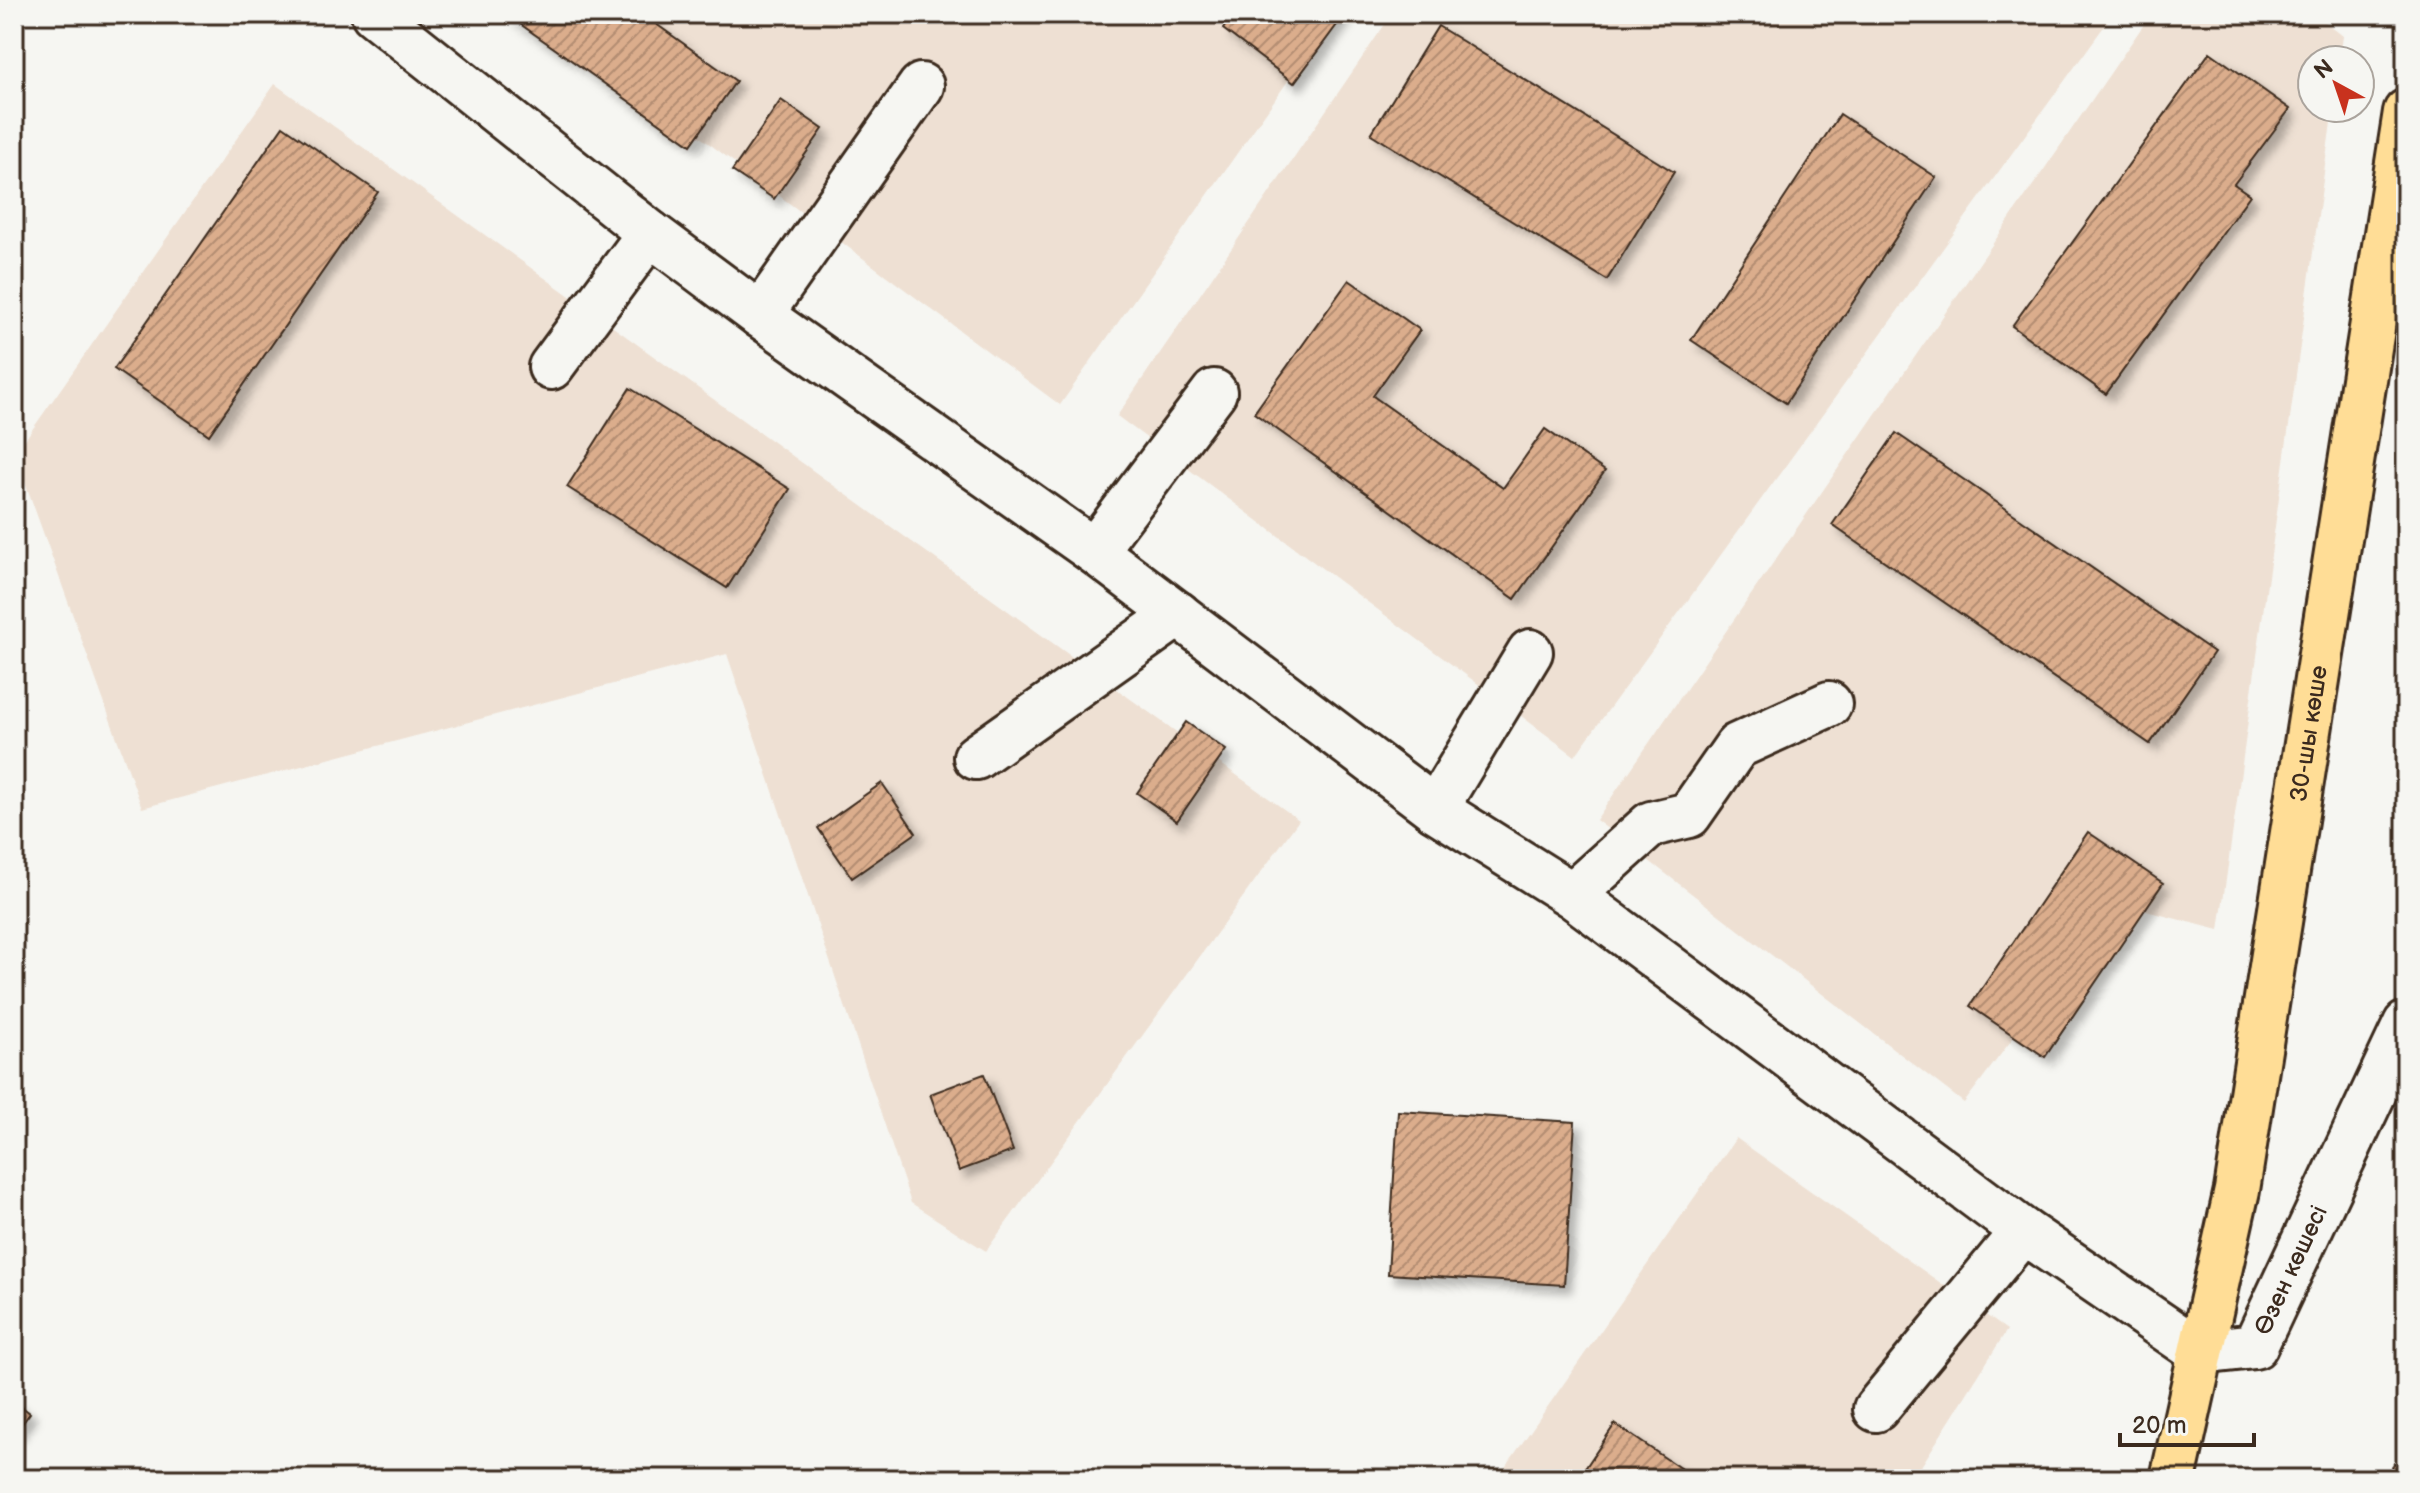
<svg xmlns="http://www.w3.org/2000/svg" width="2420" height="1493" font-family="'Balsamiq Sans',sans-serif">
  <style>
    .built { fill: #eee0d3 }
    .building { fill: url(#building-hatch); stroke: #3b2a1e; stroke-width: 2; filter: url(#shadow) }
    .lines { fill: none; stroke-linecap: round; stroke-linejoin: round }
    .minor-casing { stroke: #3b2a1e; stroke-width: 50 }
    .major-casing { stroke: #3b2a1e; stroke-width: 50 }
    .minor { stroke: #f6f6f2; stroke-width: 44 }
    .major { stroke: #ffdd96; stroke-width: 44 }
    .labels { text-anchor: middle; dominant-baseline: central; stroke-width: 8; stroke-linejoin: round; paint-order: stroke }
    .street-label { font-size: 24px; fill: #3b2a1e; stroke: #f6f6f2 }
  </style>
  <defs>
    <pattern id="building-hatch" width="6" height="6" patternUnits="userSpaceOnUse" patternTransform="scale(2)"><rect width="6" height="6" fill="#dbad8c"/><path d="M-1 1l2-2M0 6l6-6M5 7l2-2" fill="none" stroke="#b38d72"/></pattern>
    <filter id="shadow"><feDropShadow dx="7" dy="7" stdDeviation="4" flood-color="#0004"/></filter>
  </defs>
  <rect width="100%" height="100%" fill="#f6f6f2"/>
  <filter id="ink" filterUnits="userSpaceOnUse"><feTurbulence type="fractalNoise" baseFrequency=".0125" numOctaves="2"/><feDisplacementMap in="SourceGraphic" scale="16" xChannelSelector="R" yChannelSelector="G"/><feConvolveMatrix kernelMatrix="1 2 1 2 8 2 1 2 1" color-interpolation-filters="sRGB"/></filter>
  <g filter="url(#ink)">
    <g class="built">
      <path d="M535 14H1335L1060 405Z"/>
      <path d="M1392 14H2113L1575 756 1117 416Z"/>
      <path d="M2151 14H2315L2343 36 2340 60H2312V108H2333L2219 930 2115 903 1964 1103 1596 820Z"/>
      <path d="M275 84 1299 820 986 1251 911 1203 727 654 142 808 15 454Z"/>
      <path d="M1736 1138 2007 1330 1913 1479H1497Z"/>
    </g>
    <g class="building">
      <path d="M506 14H642L736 81 691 145Z"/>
      <path d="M1234 14H1345L1294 83 1223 29Z"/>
      <path d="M1438 26 1674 172 1607 280 1371 134Z"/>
      <path d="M2210 52 2290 109 2234 184 2250 195 2106 394 2012 326Z"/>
      <path d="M781 100 823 129 774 199 732 171Z"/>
      <path d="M1840 114 1936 177 1786 403 1691 340Z"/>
      <path d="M283 126 378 192 209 435 114 369Z"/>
      <path d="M1349 280 1420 330 1373 396 1503 488 1545 429 1605 471 1515 599 1254 413Z"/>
      <path d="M630 388 790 489 727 588 567 487Z"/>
      <path d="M1896 433 2214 652 2150 744 1832 525Z"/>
      <path d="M1186 722 1226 750 1177 821 1137 793Z"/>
      <path d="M882 783 916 833 852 878 818 828Z"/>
      <path d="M2088 832 2163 883 2045 1057 1970 1006Z"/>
      <path d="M984 1074 1013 1151 959 1171 930 1094Z"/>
      <path d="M1398 1111 1575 1122 1564 1285 1388 1274Z"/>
      <path d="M14 1401 30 1413 14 1435Z"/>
      <path d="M1615 1424 1696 1479H1578Z"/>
      <path d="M2394 1463 2406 1468V1479H2387Z"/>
    </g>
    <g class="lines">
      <defs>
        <g id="minor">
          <path id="s1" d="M374 14 650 233 760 315 1094 551 1435 809 1572 895 2023 1231 2200 1352 2255 1346 2406 1024"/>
          <path d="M760 315 921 86"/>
          <path d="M551 367 650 233"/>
          <path d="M1094 551 1214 392"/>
          <path d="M976 757 1178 614"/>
          <path d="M1435 809 1530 652"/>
          <path d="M1572 895 1651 824 1689 815 1737 746 1829 704"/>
          <path d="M1876 1409 2023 1231"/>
        </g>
        <g id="major">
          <path id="s2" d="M2173 1479 2237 1190 2406 112"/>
        </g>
      </defs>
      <use href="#minor" class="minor-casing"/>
      <use href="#major" class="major-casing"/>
      <use href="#minor" class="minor"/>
      <use href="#major" class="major"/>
    </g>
  </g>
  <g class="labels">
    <g class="street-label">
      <text stroke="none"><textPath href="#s2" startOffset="758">30-шы көше</textPath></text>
      <text stroke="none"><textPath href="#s1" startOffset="2404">Өзен көшесі</textPath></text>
    </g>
  </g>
  <rect width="2420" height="1493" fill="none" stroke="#f6f6f2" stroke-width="48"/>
  <rect x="24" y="24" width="2372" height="1445" fill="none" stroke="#3b2a1e" stroke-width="3" filter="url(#ink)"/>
  <g transform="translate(2336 84) rotate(320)"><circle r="38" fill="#f6f6f2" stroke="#aba49d" stroke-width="2"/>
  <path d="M0-6L14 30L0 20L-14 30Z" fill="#c8321e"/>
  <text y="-12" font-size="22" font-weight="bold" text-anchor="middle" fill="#3b2a1e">N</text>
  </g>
  <path d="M2120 1433v12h134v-12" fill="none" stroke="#3b2a1e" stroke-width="4"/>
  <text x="2132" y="1433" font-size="24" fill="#3b2a1e" stroke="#f6f6f2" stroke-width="6" paint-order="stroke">20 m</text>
</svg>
